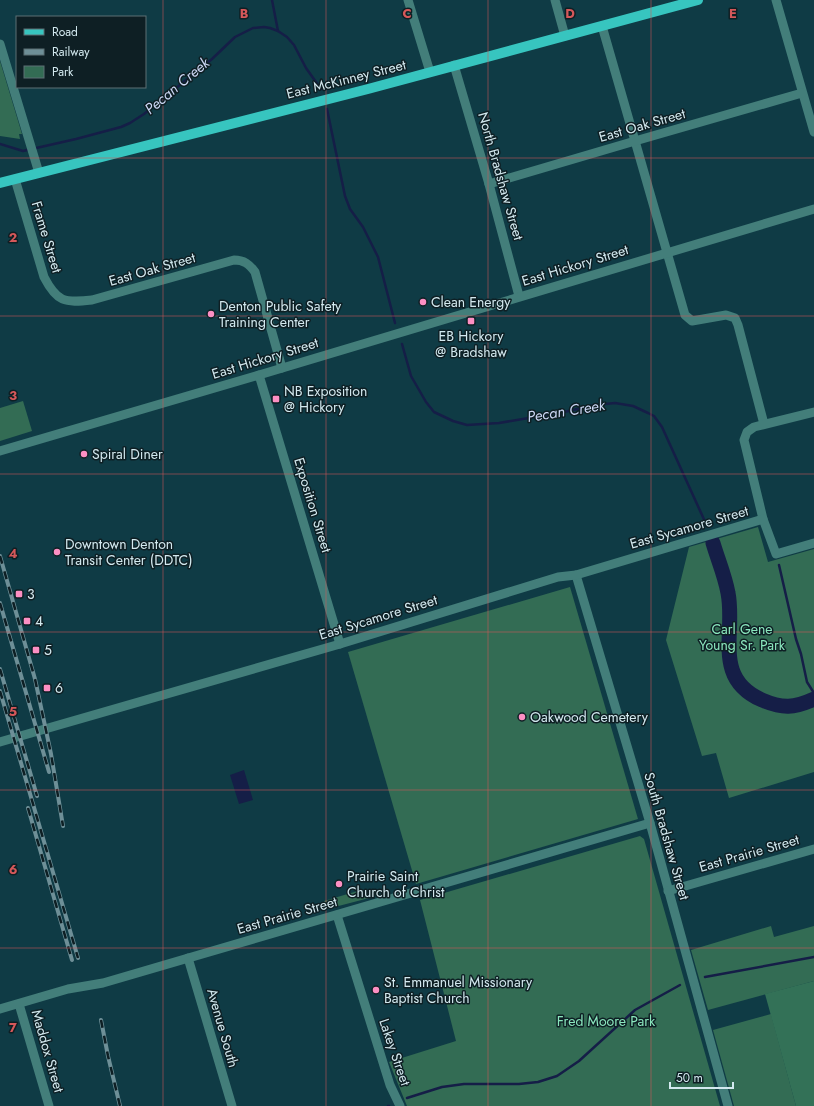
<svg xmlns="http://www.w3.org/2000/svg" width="814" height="1106" font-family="Jost,sans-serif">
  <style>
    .green { fill: #336c54 }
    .forest { fill: #337157 }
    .water { fill: #151e47 }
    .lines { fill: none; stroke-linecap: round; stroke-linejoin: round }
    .stream { stroke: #151e47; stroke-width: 2.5 }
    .river { stroke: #151e47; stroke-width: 15 }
    .minor { stroke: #437e7a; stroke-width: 9 }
    .major { stroke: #37c5bf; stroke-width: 10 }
    .rail-casing { stroke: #6e8f97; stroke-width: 4 }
    .rail { stroke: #0e1f24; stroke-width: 2.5; stroke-dasharray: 8; stroke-linecap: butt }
    .grid { fill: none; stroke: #d5585a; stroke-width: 1; stroke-opacity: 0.55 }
    .poi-dot { fill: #fc8fc3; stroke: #0e1f24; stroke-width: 1.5 }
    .labels { text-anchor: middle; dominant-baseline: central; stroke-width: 3; stroke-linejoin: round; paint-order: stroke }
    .street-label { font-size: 14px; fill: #d3e9ef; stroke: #0e1f24 }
    .poi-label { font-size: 14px; fill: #d3e9ef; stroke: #0e1f24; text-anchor: start }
    .park-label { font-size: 14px; fill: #8be7be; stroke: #0e1f24 }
    .water-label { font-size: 15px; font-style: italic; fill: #cbd6f3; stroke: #0e1f24 }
    .grid-label { font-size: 13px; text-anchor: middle; font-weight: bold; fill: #d5585a; stroke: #0e1f24; stroke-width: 3; stroke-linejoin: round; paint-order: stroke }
  </style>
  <rect width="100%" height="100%" fill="#0f3b45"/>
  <g class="green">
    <path d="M0 61 22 134H19L20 139 0 136Z"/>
    <path d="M23 401 32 431 0 441V408Z"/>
    <path d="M758 527 768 562 814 549V772L729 798 716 753 702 756 666 640 689 547Z"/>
    <path d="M570 587 638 819 416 884 348 652Z"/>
    <path d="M640 836 644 839 720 1106H407L389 1062 456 1041 420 900Z"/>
    <path d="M361 890 365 891 370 890 373 897 327 909 324 901Z"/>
    <path d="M771 926 774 937 814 926V981L708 1010 691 950Z"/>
    <path d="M771 1014 796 1106H734L713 1030Z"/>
  </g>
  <path class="forest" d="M814 981V1106H796L765 994Z"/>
  <path class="water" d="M244 770 253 800 239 804 230 775Z"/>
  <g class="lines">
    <g class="stream">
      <path d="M272 0 278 31"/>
      <path d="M327 109 345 196 350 209 363 227 378 257 395 323"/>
      <path d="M0 144 23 151 76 139 121 127 130 123 144 114 212 59 235 37 253 28 264 27 270 28 278 31 287 37 294 45 306 68 321 89"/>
      <path d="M402 344 411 376 426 402 434 412 453 421 467 425 499 423 564 412 595 405 615 403 633 406 648 413 654 416 662 427 707 526"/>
      <path d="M779 565 796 639 801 654 807 682 814 693"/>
      <path d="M705 977 814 957"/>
      <path d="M407 1098 442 1087 464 1084H519L538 1082 557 1076 579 1061 635 1010 680 985"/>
      <path d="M388 1106H389"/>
    </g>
    <path class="river" d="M713 543C718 560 725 576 728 593 736 633 712 678 762 700 783 709 794 708 814 699"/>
    <g class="minor">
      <path d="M408 0 430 72"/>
      <path d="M555 0 565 36"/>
      <path d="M776 0 814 132"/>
      <path d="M602 26 685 315 692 321 726 315 735 318 738 325 764 424"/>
      <path d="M0 44 39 173"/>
      <path d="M454 65 489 184 519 296"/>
      <path d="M15 179 44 277C57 302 64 303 92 300L234 260C244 260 249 264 255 272L282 368"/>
      <path d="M489 184 635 141 802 93"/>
      <path d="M259 375 340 644"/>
      <path d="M814 412 754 427 747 432 744 440 763 519 776 554 814 543"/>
      <path d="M0 451 259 375 814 209"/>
      <path d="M576 575 650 823 728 1106"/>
      <path d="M0 742 340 644 558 577 576 575 763 519"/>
      <path d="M668 891 814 849"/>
      <path d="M337 915 390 1085 400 1106"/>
      <path d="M188 958 232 1106"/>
      <path d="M19 1004 49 1106"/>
      <path d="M0 1009 68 989 103 983 650 823"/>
    </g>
    <path class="major" d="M0 183 368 89 698 0"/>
    <defs>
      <g id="rail">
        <path d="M0 556 35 679 51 754 63 826"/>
        <path d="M0 603 49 772"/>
        <path d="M0 669 37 796"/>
        <path d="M0 691 78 958"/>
        <path d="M28 808 72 960"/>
        <path d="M101 1020 108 1056 120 1106"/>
      </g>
    </defs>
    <use href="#rail" class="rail-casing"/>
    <use href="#rail" class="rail"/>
  </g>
  <path class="grid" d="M163 0V1106M326 0V1106M488 0V1106M651 0V1106M0 158H814M0 316H814M0 474H814M0 632H814M0 790H814M0 948H814"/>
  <g class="poi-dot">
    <circle cx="423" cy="302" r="4"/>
    <circle cx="211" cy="314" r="4"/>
    <rect x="467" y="317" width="8" height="8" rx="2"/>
    <rect x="272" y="395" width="8" height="8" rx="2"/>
    <circle cx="84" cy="454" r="4"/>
    <circle cx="57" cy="552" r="4"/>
    <rect x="15" y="590" width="8" height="8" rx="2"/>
    <rect x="23" y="617" width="8" height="8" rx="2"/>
    <rect x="32" y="646" width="8" height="8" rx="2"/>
    <rect x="43" y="684" width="8" height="8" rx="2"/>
    <circle cx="522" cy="717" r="4"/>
    <circle cx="339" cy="884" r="4"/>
    <circle cx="376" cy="990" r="4"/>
  </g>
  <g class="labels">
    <g class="street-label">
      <text transform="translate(346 79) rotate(-14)">East McKinney Street</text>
      <text transform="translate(642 125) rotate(-16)">East Oak Street</text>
      <text transform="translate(501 176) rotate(74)">North Bradshaw Street</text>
      <text transform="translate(47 237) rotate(73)">Frame Street</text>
      <text transform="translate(575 265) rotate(-17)">East Hickory Street</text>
      <text transform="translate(152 269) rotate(-16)">East Oak Street</text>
      <text transform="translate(265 358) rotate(-17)">East Hickory Street</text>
      <text transform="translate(313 505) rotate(73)">Exposition Street</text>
      <text transform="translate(689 527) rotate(-16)">East Sycamore Street</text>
      <text transform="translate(378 617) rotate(-17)">East Sycamore Street</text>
      <text transform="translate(667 836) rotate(74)">South Bradshaw Street</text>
      <text transform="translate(749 853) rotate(-16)">East Prairie Street</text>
      <text transform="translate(287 915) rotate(-16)">East Prairie Street</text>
      <text transform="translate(223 1028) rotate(74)">Avenue South</text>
      <text transform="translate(48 1051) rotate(74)">Maddox Street</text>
      <text transform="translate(395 1052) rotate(71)">Lakey Street</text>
    </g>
    <g class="poi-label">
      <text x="431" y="302">Clean Energy</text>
      <text x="219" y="306">Denton Public Safety<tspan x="219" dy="16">Training Center</tspan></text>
      <text x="471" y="336" text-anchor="middle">EB Hickory<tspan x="471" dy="16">@ Bradshaw</tspan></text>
      <text x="284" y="391">NB Exposition<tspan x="284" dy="16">@ Hickory</tspan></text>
      <text x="92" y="454">Spiral Diner</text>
      <text x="65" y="544">Downtown Denton<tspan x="65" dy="16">Transit Center (DDTC)</tspan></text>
      <text x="27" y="594">3</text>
      <text x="35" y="621">4</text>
      <text x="44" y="650">5</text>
      <text x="55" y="688">6</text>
      <text x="530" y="717">Oakwood Cemetery</text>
      <text x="347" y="876">Prairie Saint<tspan x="347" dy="16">Church of Christ</tspan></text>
      <text x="384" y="982">St. Emmanuel Missionary<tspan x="384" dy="16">Baptist Church</tspan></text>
    </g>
    <g class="park-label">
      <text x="742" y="629">Carl Gene<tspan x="742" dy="16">Young Sr. Park</tspan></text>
      <text x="606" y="1021">Fred Moore Park</text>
    </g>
    <g class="water-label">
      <text transform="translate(177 86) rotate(-40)">Pecan Creek</text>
      <text transform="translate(566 411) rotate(-9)">Pecan Creek</text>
    </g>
  </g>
  <g class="grid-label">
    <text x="244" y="18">B</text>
    <text x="407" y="18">C</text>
    <text x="570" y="18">D</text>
    <text x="733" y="18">E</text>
    <text x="13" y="242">2</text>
    <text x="13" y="400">3</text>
    <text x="13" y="558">4</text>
    <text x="13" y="716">5</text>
    <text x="13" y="874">6</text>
    <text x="13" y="1032">7</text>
  </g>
  <rect x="16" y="16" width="130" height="72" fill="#0e1f24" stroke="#5d7075"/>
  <rect x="24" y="29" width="20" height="6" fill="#37c5bf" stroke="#5d7075"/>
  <text x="52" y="36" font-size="12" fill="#d3e9ef">Road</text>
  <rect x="24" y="49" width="20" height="6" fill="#6e8f97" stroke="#5d7075"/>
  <text x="52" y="56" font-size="12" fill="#d3e9ef">Railway</text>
  <rect x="24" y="66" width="20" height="12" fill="#336c54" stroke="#5d7075"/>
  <text x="52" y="76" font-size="12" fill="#d3e9ef">Park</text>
  <path d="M670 1082v6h63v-6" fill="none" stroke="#d3e9ef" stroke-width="2"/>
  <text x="676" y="1082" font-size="12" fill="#d3e9ef" stroke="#0e1f24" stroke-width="3" paint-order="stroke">50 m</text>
</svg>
